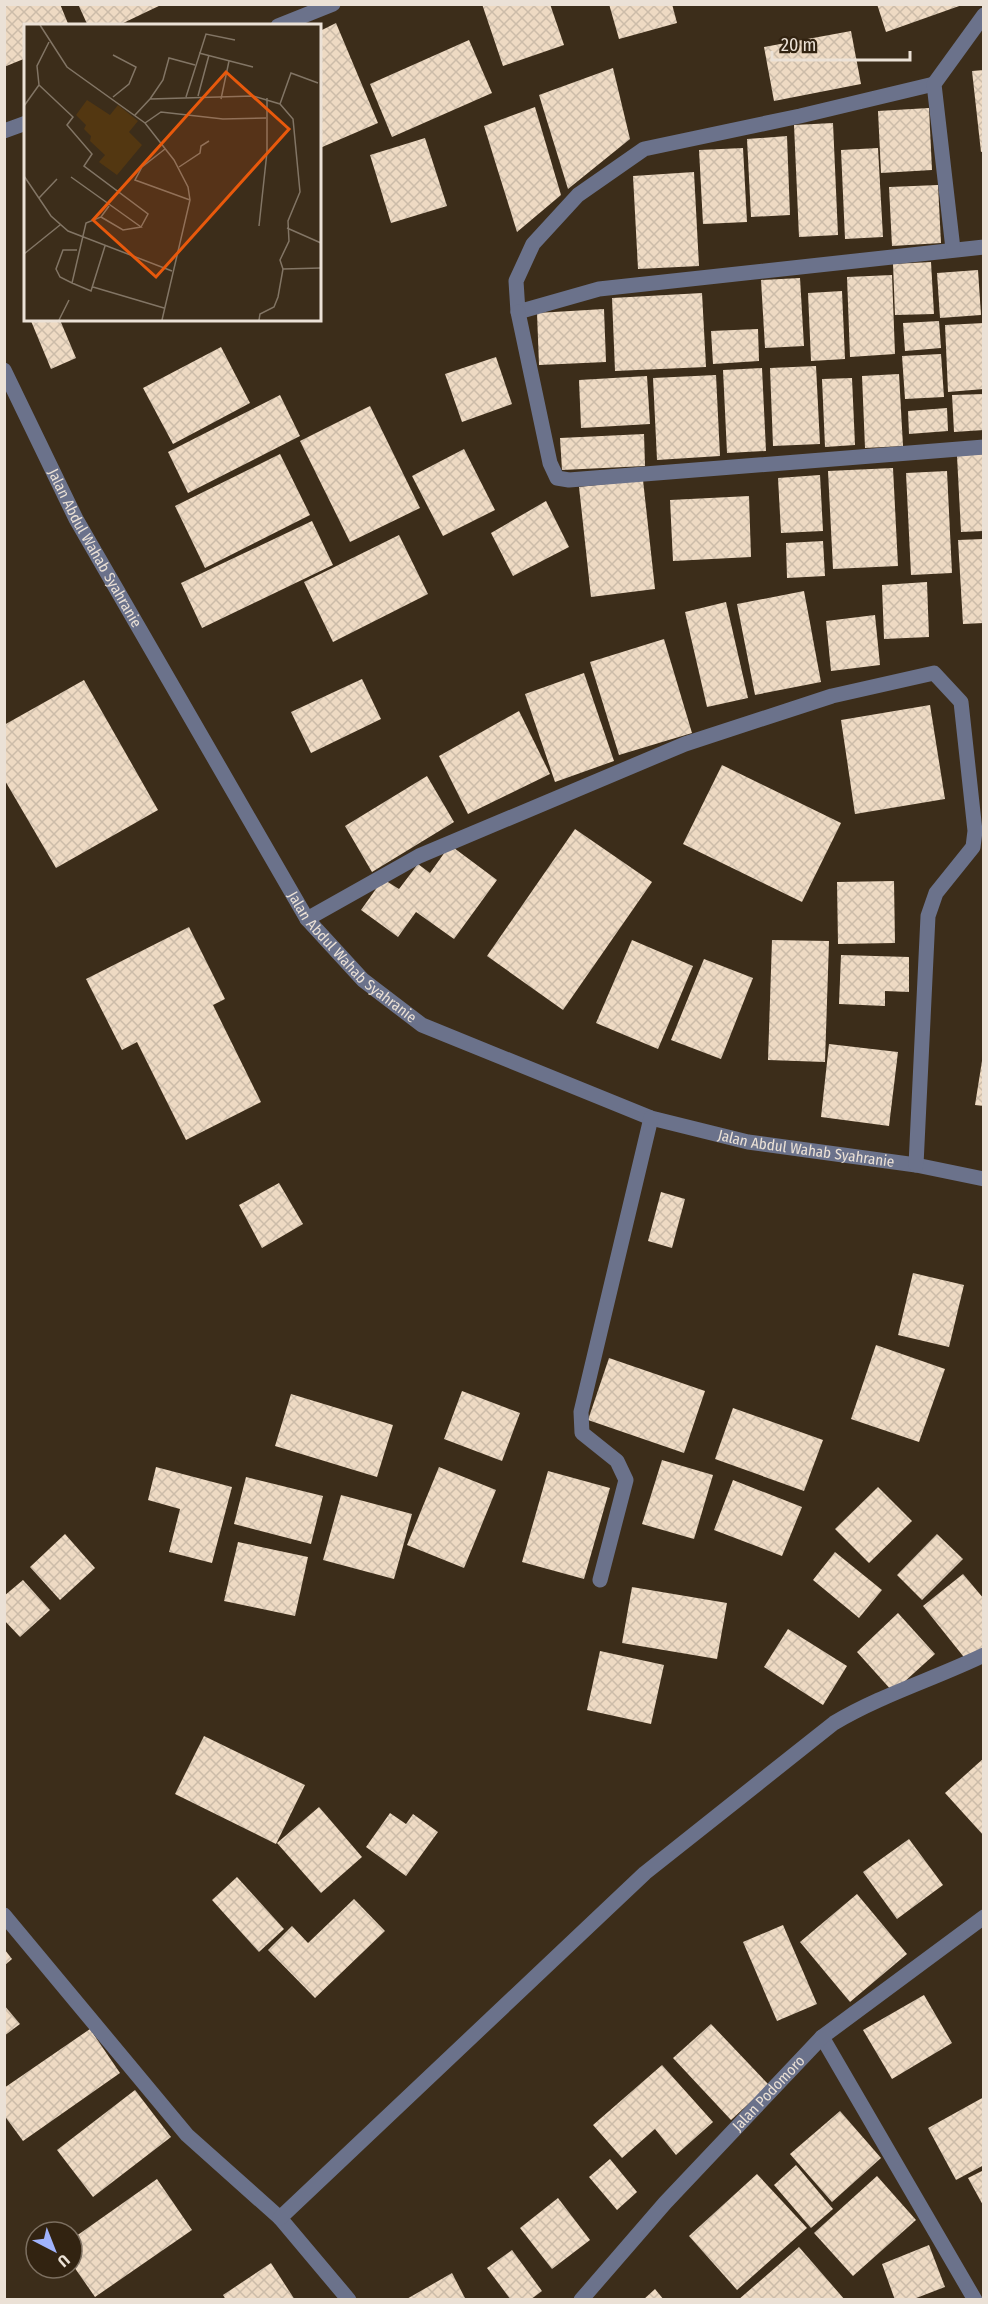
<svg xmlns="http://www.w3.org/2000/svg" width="988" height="2304" font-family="'Fira Sans Condensed',sans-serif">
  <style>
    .building { fill: url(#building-cross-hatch) }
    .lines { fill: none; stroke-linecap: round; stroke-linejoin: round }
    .minor { stroke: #6b728b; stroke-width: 15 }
    .labels { text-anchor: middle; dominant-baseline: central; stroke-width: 6; stroke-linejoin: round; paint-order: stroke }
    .street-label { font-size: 15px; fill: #ebe1d6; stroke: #322311 }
    .inset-road { fill: none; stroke: #827565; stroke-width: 1.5 }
    .view { fill: #e8590c; fill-opacity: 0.15; stroke: #e8590c; stroke-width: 3 }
    .inset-edge { fill: none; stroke: #ebe1d6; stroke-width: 3 }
  </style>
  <defs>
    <pattern id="building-cross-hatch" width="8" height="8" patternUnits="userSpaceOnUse" patternTransform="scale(1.5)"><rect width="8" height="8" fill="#eedac3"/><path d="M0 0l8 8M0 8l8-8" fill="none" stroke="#ccbca9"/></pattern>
  </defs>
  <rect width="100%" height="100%" fill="#3c2d1a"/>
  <g class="building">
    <path d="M4 4H60L69 26H26V58L4 67Z"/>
    <path d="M78 4H163L117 26H88Z"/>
    <path d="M482 4H550L564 45 503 66Z"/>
    <path d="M609 4H672L677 23 619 39Z"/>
    <path d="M877 4H962V5L886 32Z"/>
    <path d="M336 23 378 123 320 148V31Z"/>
    <path d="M851 31 861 84 774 101 764 47Z"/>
    <path d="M469 40 492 93 392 137 370 84Z"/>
    <path d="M613 68 630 139 568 189 539 95Z"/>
    <path d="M984 70V151L981 152 972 71Z"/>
    <path d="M535 107 561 195 517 232 484 126Z"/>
    <path d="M929 108 932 170 881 173 878 111Z"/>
    <path d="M833 123 838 235 799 237 794 125Z"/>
    <path d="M787 136 790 215 751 217 747 139Z"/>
    <path d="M425 138 447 206 391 223 370 155Z"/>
    <path d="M743 148 747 222 703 224 699 150Z"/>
    <path d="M878 148 883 237 845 239 841 150Z"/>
    <path d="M694 172 699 266 638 269 633 176Z"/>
    <path d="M938 185 941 243 892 246 889 187Z"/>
    <path d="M931 262 934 314 895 315 893 264Z"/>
    <path d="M978 270 981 315 940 318 937 273Z"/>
    <path d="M892 275 895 354 850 357 847 277Z"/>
    <path d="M800 278 804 346 765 348 761 280Z"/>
    <path d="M842 291 845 359 811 361 808 293Z"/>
    <path d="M702 293 706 367 615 371 612 298Z"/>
    <path d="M604 309 606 362 539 365 537 313Z"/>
    <path d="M35 320H60L76 358 51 369 31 321Z"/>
    <path d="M939 321 941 348 905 351 903 323Z"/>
    <path d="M984 323V389L948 392 945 325Z"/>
    <path d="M758 329 759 361 713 364 711 331Z"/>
    <path d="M221 347 250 403 173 444 143 388Z"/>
    <path d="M941 354 944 397 905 399 902 356Z"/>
    <path d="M496 357 512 404 462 422 445 374Z"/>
    <path d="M816 366 820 444 773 446 770 368Z"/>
    <path d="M762 368 766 451 727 453 723 370Z"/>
    <path d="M899 374 903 446 865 448 862 376Z"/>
    <path d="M716 375 720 456 657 460 653 378Z"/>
    <path d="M647 376 650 424 581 428 579 380Z"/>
    <path d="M852 378 855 445 825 447 822 379Z"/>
    <path d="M984 394V430L954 432 952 395Z"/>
    <path d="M280 395 300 436 188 493 168 452Z"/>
    <path d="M370 406 420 508 350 542 300 441Z"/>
    <path d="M947 408 948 431 909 434 908 411Z"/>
    <path d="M644 434 645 466 562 470 560 438Z"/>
    <path d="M464 449 495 510 443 536 412 476Z"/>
    <path d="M280 454 310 515 205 568 175 506Z"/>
    <path d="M984 454V531L961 532 957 456Z"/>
    <path d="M893 468 898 566 833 569 828 471Z"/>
    <path d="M947 471 952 573 911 575 906 473Z"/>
    <path d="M820 475 823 531 781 533 778 478Z"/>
    <path d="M643 480 655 589 591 597 579 487Z"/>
    <path d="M749 496 751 557 673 561 670 500Z"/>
    <path d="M546 501 569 547 513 576 491 533Z"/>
    <path d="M312 521 333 565 202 628 181 583Z"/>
    <path d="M399 535 428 594 333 642 304 582Z"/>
    <path d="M984 539V623L963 624 958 540Z"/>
    <path d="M823 541 825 576 787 578 786 543Z"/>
    <path d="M927 582 929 637 884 639 882 585Z"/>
    <path d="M804 591 821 682 755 695 737 604Z"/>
    <path d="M726 602 748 698 707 707 685 612Z"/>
    <path d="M875 615 880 665 831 671 826 621Z"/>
    <path d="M664 639 692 733 619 755 590 662Z"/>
    <path d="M584 673 614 761 555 782 525 694Z"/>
    <path d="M362 679 381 719 311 753 291 712Z"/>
    <path d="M84 680 158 810 56 868 4 779V725Z"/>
    <path d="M930 705 945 799 855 814 841 720Z"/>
    <path d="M519 711 550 774 468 814 439 756Z"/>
    <path d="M722 765 841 823 802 902 683 844Z"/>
    <path d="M427 776 454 822 372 872 345 826Z"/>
    <path d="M575 829 652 882 563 1010 487 956Z"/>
    <path d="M450 845 497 880 454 939 416 912 398 937 361 910 383 879 399 889 418 864 430 873Z"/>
    <path d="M894 881 895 943 838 944 837 882Z"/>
    <path d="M189 927 225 999 213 1005 261 1102 186 1140 137 1042 122 1050 86 979Z"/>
    <path d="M632 940 693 966 658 1049 596 1023Z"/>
    <path d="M772 940 829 941 825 1062 768 1060Z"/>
    <path d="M841 955 909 957V992L885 991V1006L839 1004Z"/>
    <path d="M704 959 753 978 721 1059 671 1040Z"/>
    <path d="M829 1044 898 1052 889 1126 821 1117Z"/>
    <path d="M982 1061H984V1106L975 1105Z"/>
    <path d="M279 1183 303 1224 262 1248 239 1205Z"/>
    <path d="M661 1192 685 1199 672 1248 648 1241Z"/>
    <path d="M913 1273 964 1285 949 1347 898 1335Z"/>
    <path d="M876 1345 945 1369 919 1442 851 1419Z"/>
    <path d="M609 1358 705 1391 684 1453 588 1420Z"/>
    <path d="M462 1391 520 1413 502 1461 444 1439Z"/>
    <path d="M291 1394 393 1425 377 1477 275 1446Z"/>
    <path d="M733 1408 823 1440 804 1491 715 1459Z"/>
    <path d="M662 1460 713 1475 694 1539 642 1524Z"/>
    <path d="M156 1467 232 1487 212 1563 169 1552 180 1509 148 1500Z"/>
    <path d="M439 1467 496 1490 464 1568 407 1545Z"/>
    <path d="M548 1471 610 1488 584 1579 522 1562Z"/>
    <path d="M246 1477 323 1496 311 1544 234 1524Z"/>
    <path d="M733 1480 802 1507 782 1556 714 1530Z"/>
    <path d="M878 1487 912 1521 869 1563 835 1529Z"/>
    <path d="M341 1495 412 1514 394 1579 323 1560Z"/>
    <path d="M65 1534 95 1568 60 1600 30 1567Z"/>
    <path d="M937 1534 963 1559 922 1600 897 1575Z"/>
    <path d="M238 1542 308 1557 295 1616 224 1601Z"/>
    <path d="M835 1552 882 1590 859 1618 813 1580Z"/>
    <path d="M963 1574 984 1599V1647L967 1661 923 1606Z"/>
    <path d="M23 1580 50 1610 20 1637 4 1620V1596Z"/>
    <path d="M632 1587 727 1603 717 1659 622 1643Z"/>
    <path d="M898 1613 935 1654 893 1692 857 1652Z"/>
    <path d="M788 1629 847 1666 823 1705 764 1667Z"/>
    <path d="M600 1651 664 1665 651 1724 587 1710Z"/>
    <path d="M204 1736 305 1785 276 1844 175 1794Z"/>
    <path d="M984 1758V1836L945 1793Z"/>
    <path d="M319 1807 362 1857 321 1893 277 1843Z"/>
    <path d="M390 1813 406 1824 413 1814 438 1832 406 1876 366 1847Z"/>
    <path d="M909 1839 943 1885 897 1919 863 1872Z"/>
    <path d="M237 1877 284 1929 259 1952 212 1900Z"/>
    <path d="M857 1894 907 1954 850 2002 800 1942Z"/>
    <path d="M354 1899 385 1931 315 1998 268 1950 292 1926 308 1943Z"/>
    <path d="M783 1925 817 2004 777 2021 743 1942Z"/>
    <path d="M5 1950 12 1959 5 1965Z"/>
    <path d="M924 1995 952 2043 892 2079 863 2030Z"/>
    <path d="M4 2005 20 2024 4 2036Z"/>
    <path d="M711 2024 769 2085 731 2120 673 2058Z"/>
    <path d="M90 2029 120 2073 23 2141 4 2115V2088Z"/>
    <path d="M662 2065 713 2122 676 2155 655 2129 622 2158 593 2125Z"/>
    <path d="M135 2090 171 2137 93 2197 57 2150Z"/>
    <path d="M984 2097V2165L956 2180 928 2128Z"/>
    <path d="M840 2111 881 2158 832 2202 790 2154Z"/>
    <path d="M610 2159 637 2192 617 2210 589 2177Z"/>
    <path d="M796 2165 833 2209 811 2228 774 2185Z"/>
    <path d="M984 2170V2207L968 2178Z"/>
    <path d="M757 2174 807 2228 737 2290 689 2236Z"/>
    <path d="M877 2176 916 2220 853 2276 814 2233Z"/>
    <path d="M157 2179 192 2230 95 2297 72 2264V2239Z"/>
    <path d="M558 2198 590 2240 552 2269 520 2228Z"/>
    <path d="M929 2245 945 2287 911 2300H895L882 2264Z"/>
    <path d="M799 2247 845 2300H738Z"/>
    <path d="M512 2250 542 2291 530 2300H511L487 2268Z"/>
    <path d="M271 2263 295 2300H226L223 2295Z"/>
    <path d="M452 2273 466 2300H405Z"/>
    <path d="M655 2289 664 2300H643Z"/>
  </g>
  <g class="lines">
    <g class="minor">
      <path d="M278 26 333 4"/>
      <path d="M934 84 800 116 644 149 578 195 533 244 516 281 518 312 599 289 984 247"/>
      <path d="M4 131 26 123"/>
      <path d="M953 249 934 84 984 15"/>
      <path d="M518 312 550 463 557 478 569 480 984 447"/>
      <path id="s1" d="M4 370 76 519 307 919 363 980 422 1025 651 1118 748 1142 916 1165 984 1179"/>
      <path d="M307 919 419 856 685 744 832 696 934 673 961 702 975 831 973 847 936 893 928 916 916 1165"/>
      <path d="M600 1580 626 1480 617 1461 582 1433 581 1412 651 1118"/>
      <path d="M4 1915 187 2135 280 2218 349 2300"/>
      <path d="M822 2037 975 2300"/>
      <path d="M280 2218 645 1873 834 1723C881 1695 934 1679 984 1655"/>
      <path id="s2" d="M581 2300 665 2203 822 2037 984 1917"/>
    </g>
  </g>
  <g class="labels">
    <g class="street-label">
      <text stroke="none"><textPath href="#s1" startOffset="200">Jalan Abdul Wahab Syahranie</textPath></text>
      <text stroke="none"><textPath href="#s1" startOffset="686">Jalan Abdul Wahab Syahranie</textPath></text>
      <text stroke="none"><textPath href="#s1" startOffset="1190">Jalan Abdul Wahab Syahranie</textPath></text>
      <text stroke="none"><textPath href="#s2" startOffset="279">Jalan Podomoro</textPath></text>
    </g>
  </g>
  <g transform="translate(24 24)">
    <rect width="297" height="297" fill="#3c2d1a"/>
    <path d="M63 76 86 91 94 81 114 97 105 108 118 121 93 151 75 138 81 131 66 117 67 112 60 105 62 101 52 91Z" fill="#533711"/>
    <path class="inset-road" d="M16 1 43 43 121 99 150 136 164 163 166 176 138 296M175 29 229 43M89 31 112 43 105 60 89 73M15 61 49 93 43 101 68 130 60 142 124 190 117 203M174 72 185 31M162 73 182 10 211 16M126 75 139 56 145 34 171 41M197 75 205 37M256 80 267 49 294 59M0 82 15 61 13 42 25 18M111 91 126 75 229 72 256 80 269 95 276 168 264 197 265 217 256 236 259 245 254 273 250 283 236 290 235 296M121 99 137 88 199 95 242 94M141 125 118 143 111 156 166 176M155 143 176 129 177 122 185 117M0 152 27 192 44 207 148 247M47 153 117 203 99 206 77 193M15 174 33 155M235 202 243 128V74M263 204 297 219M81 222 67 267 48 259 62 199 77 193 85 182M0 230 36 201M259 245 297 244M48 259 36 253 32 245 39 226H53M69 263 140 284M35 296 45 276"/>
    <path class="view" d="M202 48 265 105 132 253 69 196Z"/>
    <rect width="297" height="297" class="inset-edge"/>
  </g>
  <rect width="988" height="2304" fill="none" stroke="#ebe1d6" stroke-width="12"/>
  <g transform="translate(54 2250) rotate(138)"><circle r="28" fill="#322311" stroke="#7c6f60" stroke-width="1.5"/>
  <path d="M0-4.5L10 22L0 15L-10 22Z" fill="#a0b3fd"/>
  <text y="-9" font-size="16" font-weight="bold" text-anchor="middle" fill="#ebe1d6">U</text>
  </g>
  <path d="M772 51v9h138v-9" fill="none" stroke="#ebe1d6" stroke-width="3"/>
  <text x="781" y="51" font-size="18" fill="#ebe1d6" stroke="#322311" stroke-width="4.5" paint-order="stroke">20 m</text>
</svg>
